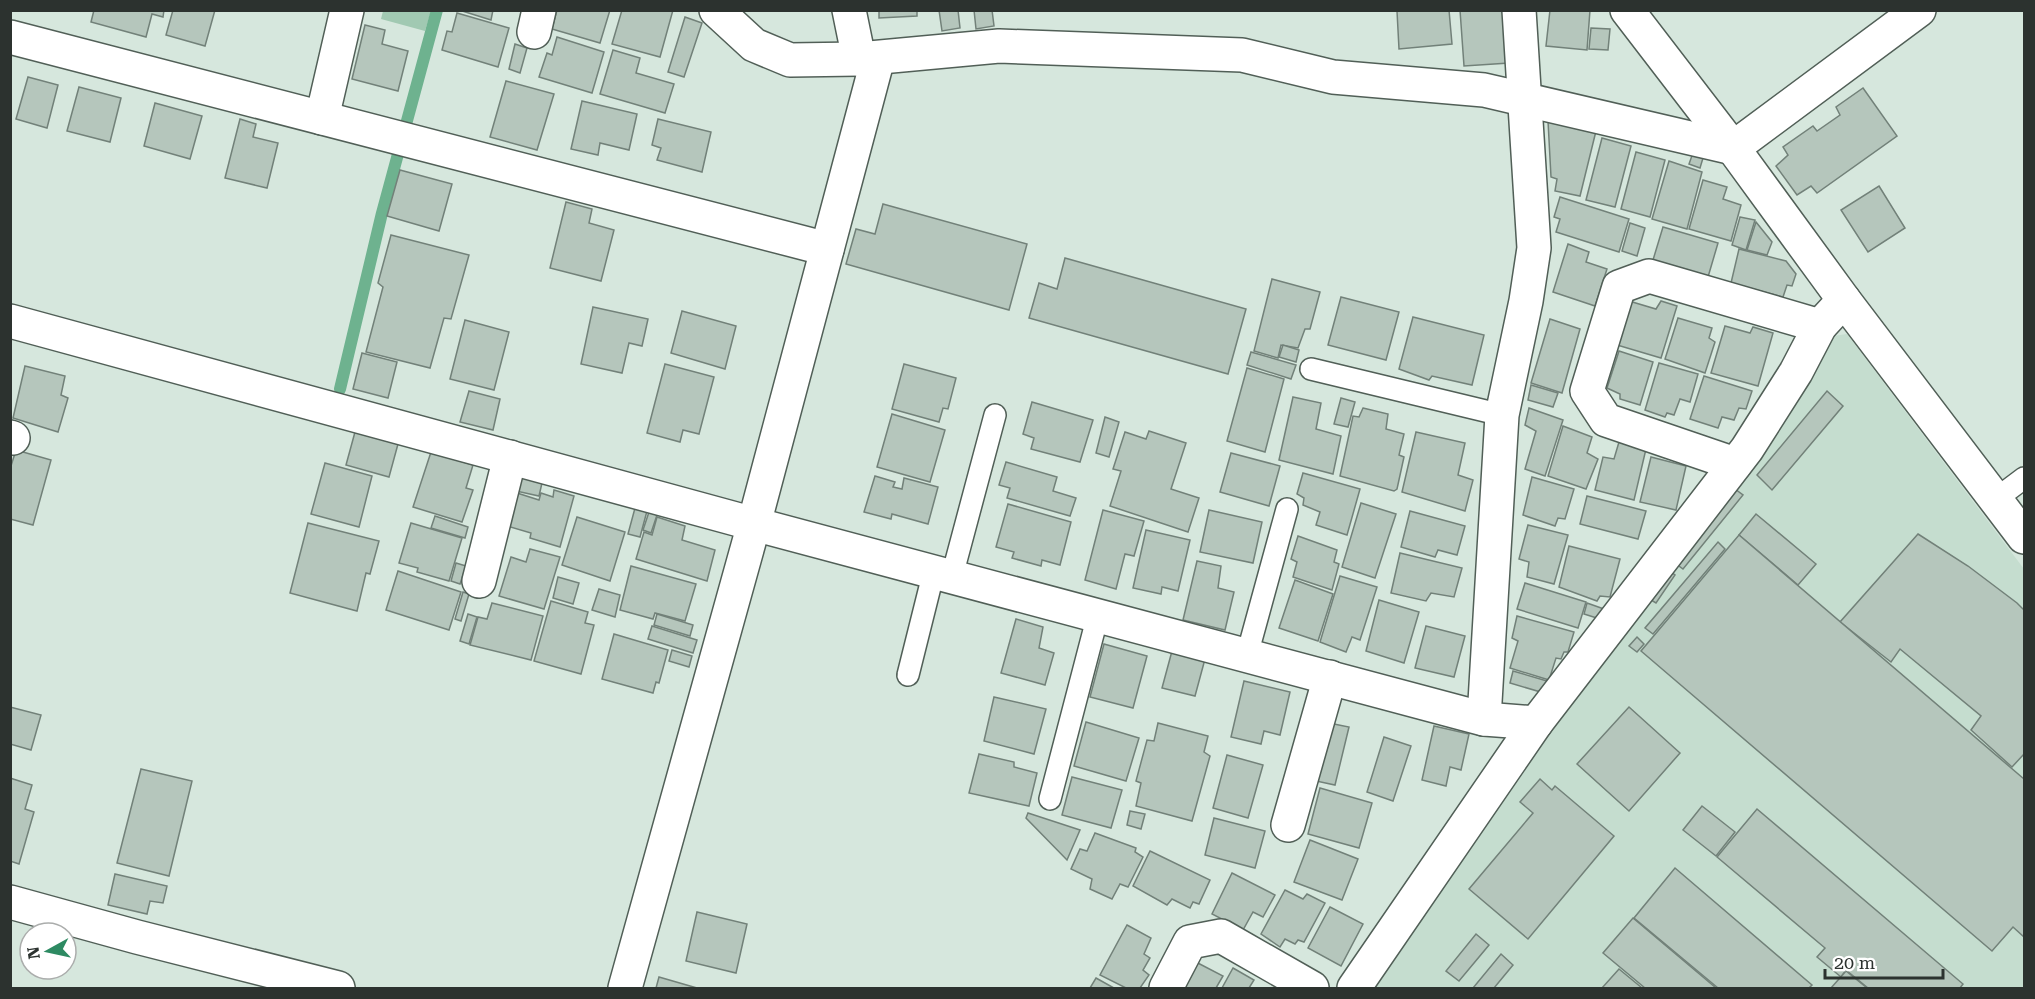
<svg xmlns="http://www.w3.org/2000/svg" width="2035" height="999" font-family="'Roboto Serif',serif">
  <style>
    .built { fill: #c5ddcf }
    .green { fill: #a1c9b2 }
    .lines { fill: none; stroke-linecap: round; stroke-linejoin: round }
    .stream { stroke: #6eb28f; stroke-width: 12 }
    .building { fill: #b5c6bc; stroke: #728179; stroke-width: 1.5 }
    .service-casing { stroke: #515f57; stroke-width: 24 }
    .minor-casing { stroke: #515f57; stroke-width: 36 }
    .service { stroke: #fff; stroke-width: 21 }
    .minor { stroke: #fff; stroke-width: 33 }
  </style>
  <rect width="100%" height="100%" fill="#d6e7dd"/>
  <path class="built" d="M1847 334 2024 569V988H1364L1509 779 1522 775 1826 337Z"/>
  <path class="green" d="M383 11V10L431 11 425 31 381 19Z"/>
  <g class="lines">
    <path class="stream" d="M340 389 382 213 437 10"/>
  </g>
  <g class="building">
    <path d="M94 10H164L163 17 152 14 146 37 91 22Z"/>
    <path d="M173 10H215L205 46 166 35Z"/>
    <path d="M459 10H493L491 20Z"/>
    <path d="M557 10H610L600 43 552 29Z"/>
    <path d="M622 10H673L660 57 612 44Z"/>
    <path d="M879 10H917V16L879 18Z"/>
    <path d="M939 10H958L960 28 942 31Z"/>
    <path d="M974 10H992L994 26 976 29Z"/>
    <path d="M1449 10 1452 44 1399 49 1397 11Z"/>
    <path d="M1460 10H1506L1509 63 1464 66Z"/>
    <path d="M1550 10H1590L1587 50 1546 46Z"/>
    <path d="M457 13 509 28 498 67 442 50 447 31 452 32Z"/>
    <path d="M685 17 702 23 684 77 668 72Z"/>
    <path d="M365 25 385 30 382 44 408 51 398 91 352 79Z"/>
    <path d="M1591 28 1610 29 1608 50 1589 49Z"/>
    <path d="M557 37 604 52 592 93 539 77 547 53 552 55Z"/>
    <path d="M515 44 527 48 520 73 509 69Z"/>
    <path d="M613 50 640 58 636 73 674 84 665 113 600 94Z"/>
    <path d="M28 77 58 85 47 128 16 119Z"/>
    <path d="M506 81 554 94 537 150 490 137Z"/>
    <path d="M79 87 121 98 110 142 67 131Z"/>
    <path d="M1863 88 1897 136 1817 193 1811 186 1797 195 1776 166 1788 155 1783 147 1813 126 1817 131 1840 115 1836 107Z"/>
    <path d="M582 101 637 114 629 150 600 143 598 155 571 149Z"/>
    <path d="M155 103 202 116 190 159 144 146Z"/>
    <path d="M240 119 256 124 253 137 278 143 267 188 225 178Z"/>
    <path d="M658 119 711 132 702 172 657 160 661 148 652 145Z"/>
    <path d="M1548 121 1596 131 1580 196 1555 191 1557 179 1551 177Z"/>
    <path d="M1602 138 1631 146 1615 207 1586 200Z"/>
    <path d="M1694 150 1703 158 1700 168 1689 164Z"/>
    <path d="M1636 152 1665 160 1650 217 1621 209Z"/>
    <path d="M1669 161 1702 172 1687 229 1652 219Z"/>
    <path d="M400 170 452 184 439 231 387 216Z"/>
    <path d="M1703 180 1727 187 1723 199 1741 205 1731 241 1689 229Z"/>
    <path d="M1879 186 1905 228 1868 252 1841 210Z"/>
    <path d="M1560 197 1629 219 1619 252 1556 232 1560 219 1554 217Z"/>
    <path d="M566 202 592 209 589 223 614 230 601 281 550 268Z"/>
    <path d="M883 204 1027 244 1009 310 846 264 856 229 875 234Z"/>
    <path d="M1740 217 1755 220 1746 250 1732 245Z"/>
    <path d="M1756 222 1772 242 1767 255 1747 250Z"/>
    <path d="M1630 223 1645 228 1637 256 1622 251Z"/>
    <path d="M1663 227 1718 243 1708 277 1653 260Z"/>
    <path d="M391 235 469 255 451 319 444 318 430 368 366 352 383 287 378 283Z"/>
    <path d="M1568 244 1589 252 1586 262 1607 269 1595 306 1553 292Z"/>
    <path d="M1739 249 1786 261 1796 274 1792 286 1787 285 1783 297 1731 283Z"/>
    <path d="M1065 258 1246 309 1228 374 1029 318 1039 283 1057 289Z"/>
    <path d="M1272 279 1320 292 1310 329H1305L1298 348 1281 345 1278 358 1254 351Z"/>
    <path d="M1341 297 1399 312 1386 360 1328 345Z"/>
    <path d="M1629 301 1656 309 1661 301 1677 306 1661 358 1617 345Z"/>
    <path d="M593 307 648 319 642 346 629 343 622 373 581 364Z"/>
    <path d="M682 311 736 326 725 369 671 353Z"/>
    <path d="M1413 317 1484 335 1472 385 1432 376 1429 380 1399 369Z"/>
    <path d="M1678 318 1712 328 1709 338 1715 342 1705 373 1665 359Z"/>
    <path d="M1550 319 1580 329 1562 393 1531 383Z"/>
    <path d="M465 320 509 332 494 390 450 379Z"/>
    <path d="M1725 326 1750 333 1753 327 1773 333 1758 386 1711 373Z"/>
    <path d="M1283 345 1299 350 1296 362 1279 357Z"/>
    <path d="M1619 351 1653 362 1640 405 1620 399V394L1607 388Z"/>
    <path d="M1251 352 1296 365 1291 379 1247 365Z"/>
    <path d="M362 353 397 362 388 398 353 389Z"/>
    <path d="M1659 363 1698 374 1690 402 1680 399 1674 415 1667 413 1665 417 1645 410Z"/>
    <path d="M665 364 714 377 699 434 683 430 680 442 647 433Z"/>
    <path d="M904 364 956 378 948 409 943 408 939 422 892 409Z"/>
    <path d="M25 366 65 376 61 395 68 398 58 432 13 418Z"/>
    <path d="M1247 368 1284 379 1265 452 1227 441Z"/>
    <path d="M1704 376 1752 391 1746 409 1739 408 1734 420 1722 417 1718 428 1690 419Z"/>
    <path d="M1531 385 1558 393 1553 407 1528 400Z"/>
    <path d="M469 391 500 399 493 430 460 422Z"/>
    <path d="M1827 391 1843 406 1772 490 1757 475Z"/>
    <path d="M1293 397 1321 403 1316 429 1341 436 1333 474 1279 460Z"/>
    <path d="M1341 398 1355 402 1348 427 1334 424Z"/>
    <path d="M1032 402 1093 420 1080 462 1031 449 1034 438 1023 434Z"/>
    <path d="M1363 408 1388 414 1386 429 1404 434 1399 455 1404 457 1397 489 1394 491 1340 476 1353 416 1359 417Z"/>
    <path d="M1529 408 1563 420 1545 476 1525 469 1536 431 1525 425Z"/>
    <path d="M892 414 945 430 930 482 877 467Z"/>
    <path d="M1105 417 1119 422 1109 457 1096 453Z"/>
    <path d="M1563 426 1592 437 1587 453 1598 459 1586 489 1548 476Z"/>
    <path d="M1149 431 1186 443 1171 489 1199 498 1188 532 1110 506 1121 471 1113 469 1125 432 1146 439Z"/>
    <path d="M355 432 398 444 389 477 346 465Z"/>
    <path d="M1416 432 1465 443 1458 475 1473 480 1465 511 1402 492Z"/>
    <path d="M1619 442 1646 449 1634 500 1595 490 1603 457 1614 459Z"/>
    <path d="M16 450 51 460 33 525 10 519V469Z"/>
    <path d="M431 452 473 465 466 488 473 490 462 522 413 507Z"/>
    <path d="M1231 453 1280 466 1269 506 1220 492Z"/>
    <path d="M1651 457 1686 466 1676 510 1640 502Z"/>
    <path d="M1006 462 1057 477 1053 491 1076 498 1070 516 1007 498 1010 488 999 485Z"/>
    <path d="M325 463 372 476 359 527 311 514Z"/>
    <path d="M1303 473 1360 489 1347 535 1316 525 1320 512 1303 505 1304 498 1297 494Z"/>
    <path d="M875 476 895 482 893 487 902 489 904 478 938 487 928 524 892 514 891 519 864 512Z"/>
    <path d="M520 477 542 483 539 496 516 491Z"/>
    <path d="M1532 477 1574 489 1565 519 1558 518 1555 526 1523 515Z"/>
    <path d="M1735 489 1743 495 1683 569 1675 563Z"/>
    <path d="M554 490 574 496 560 547 530 538 531 533 507 526 517 493 539 500 541 493 553 497Z"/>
    <path d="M1587 496 1646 511 1638 539 1580 524Z"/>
    <path d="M1361 503 1396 514 1375 578 1342 567Z"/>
    <path d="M1008 504 1071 522 1060 565 1042 560 1041 566 1012 558 1014 552 996 547Z"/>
    <path d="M635 508 647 511 640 537 628 534Z"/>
    <path d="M1103 510 1144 521 1134 556 1125 554 1116 589 1085 580Z"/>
    <path d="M1209 510 1262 522 1253 563 1200 552Z"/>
    <path d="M1410 511 1465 526 1457 555 1438 550 1435 557 1401 547Z"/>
    <path d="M649 512 657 515 651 533 643 530Z"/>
    <path d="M1756 514 1816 564 1798 585 1739 535Z"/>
    <path d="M435 516 468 527 465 538 431 528Z"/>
    <path d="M577 517 625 532 610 581 562 565Z"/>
    <path d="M657 517 685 526 682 540 715 550 707 581 636 559 644 532 652 535Z"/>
    <path d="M308 523 379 541 370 574 366 573 357 611 290 593Z"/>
    <path d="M411 523 462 538 449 581 417 572 418 568 399 563Z"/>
    <path d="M1528 525 1568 535 1554 584 1527 577 1529 562 1519 559Z"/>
    <path d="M1146 530 1190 540 1178 591 1162 587 1161 594 1133 588Z"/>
    <path d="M1918 534 1968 566 2017 603 2024 610V754L2012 767 1971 730 1981 716 1900 649 1891 662 1840 622Z"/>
    <path d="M1739 535 2024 779V937L2013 927 1992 951 1641 651Z"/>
    <path d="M1298 536 1337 550 1334 562 1339 564 1332 590 1293 577 1297 562 1291 559Z"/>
    <path d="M1718 542 1725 549 1653 634 1645 628Z"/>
    <path d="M1569 546 1620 559 1610 597 1600 596 1597 601 1559 587Z"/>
    <path d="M530 549 560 557 544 609 499 596 511 557 526 562Z"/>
    <path d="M1400 553 1462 568 1454 597 1431 593 1426 601 1391 593Z"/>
    <path d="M1197 561 1221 566 1218 588 1234 592 1225 630 1183 620Z"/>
    <path d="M456 563 466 566 460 584 451 581Z"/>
    <path d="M631 566 696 584 685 621 655 613 653 619 620 610Z"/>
    <path d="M398 571 461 592 449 630 386 610Z"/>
    <path d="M1671 572 1675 575 1656 603 1651 600Z"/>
    <path d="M1340 576 1377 587 1360 640 1352 637 1346 652 1320 642Z"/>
    <path d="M558 577 579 583 573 604 553 598Z"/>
    <path d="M1295 580 1333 594 1318 641 1279 628Z"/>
    <path d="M1525 583 1586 602 1578 628 1517 609Z"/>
    <path d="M599 589 620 595 615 617 592 610Z"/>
    <path d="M463 592 469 594 461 621 455 619Z"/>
    <path d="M1379 600 1419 612 1404 663 1366 651Z"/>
    <path d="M551 601 588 612 585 623 594 625 581 674 534 661Z"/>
    <path d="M492 603 543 616 531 660 470 645 478 617 487 619Z"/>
    <path d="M1587 603 1604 609 1600 619 1584 614Z"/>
    <path d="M468 614 477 617 469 644 460 641Z"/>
    <path d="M657 614 693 625 690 636 654 625Z"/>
    <path d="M1517 616 1574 632 1568 652H1564L1561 659 1556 658 1549 680 1510 668 1518 641 1512 638Z"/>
    <path d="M1016 619 1043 627 1039 648 1054 653 1045 685 1001 673Z"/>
    <path d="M652 626 697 640 693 653 648 639Z"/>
    <path d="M1426 626 1465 636 1454 677 1415 668Z"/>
    <path d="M614 634 668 650 659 683 656 682 653 693 602 679Z"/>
    <path d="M1637 637 1644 644 1637 652 1629 646Z"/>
    <path d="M1104 644 1147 656 1133 708 1090 697Z"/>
    <path d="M672 650 692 656 689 667 669 661Z"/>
    <path d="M1172 651 1205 659 1195 696 1162 688Z"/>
    <path d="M1513 671 1547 681 1544 693 1510 683Z"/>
    <path d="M1244 681 1290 692 1280 735 1264 731 1261 744 1231 737Z"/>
    <path d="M994 697 1046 709 1034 754 984 741Z"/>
    <path d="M10 707 41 715 31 750 10 744Z"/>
    <path d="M1629 707 1680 753 1629 811 1577 764Z"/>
    <path d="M1086 722 1139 738 1126 781 1074 766Z"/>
    <path d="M1158 723 1208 736 1204 752 1210 756 1192 821 1136 806 1141 783 1136 781 1147 740 1154 741Z"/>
    <path d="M1329 723 1349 727 1335 785 1316 781Z"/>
    <path d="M1434 726 1469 734 1461 770 1450 767 1446 786 1422 780Z"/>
    <path d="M1384 737 1411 746 1393 801 1367 792Z"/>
    <path d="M979 754 1014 762V767L1037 773 1029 806 969 793Z"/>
    <path d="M1227 755 1263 765 1248 818 1213 808Z"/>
    <path d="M141 769 192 781 169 876 117 863Z"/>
    <path d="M1072 777 1122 790 1111 828 1062 815Z"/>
    <path d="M10 778 32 785 25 809 34 812 19 864 10 861Z"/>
    <path d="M1540 779 1552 790 1555 786 1614 836 1528 939 1469 889 1533 813 1520 802Z"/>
    <path d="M1320 788 1372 803 1359 848 1308 834Z"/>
    <path d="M1702 806 1735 832 1716 856 1683 830Z"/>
    <path d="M1757 809 1963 984 1960 988H1868L1846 970 1841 977 1817 957 1825 948 1717 857Z"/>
    <path d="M1130 811 1145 814 1141 829 1127 825Z"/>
    <path d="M1028 813 1080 830 1067 860 1026 818Z"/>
    <path d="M1214 818 1265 831 1255 868 1205 855Z"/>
    <path d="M1095 833 1136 848 1135 852 1143 857 1128 887 1120 884 1112 899 1090 889 1092 879 1071 869 1080 849 1087 851Z"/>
    <path d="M1310 840 1358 859 1342 900 1294 882Z"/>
    <path d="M1150 851 1210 880 1199 904 1193 902 1190 908 1172 899 1167 905 1133 886Z"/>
    <path d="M1675 868 1812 985 1809 988H1718L1634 918Z"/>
    <path d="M1232 873 1275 895 1263 917 1253 912 1243 930 1212 914Z"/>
    <path d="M115 874 167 886 163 903 150 901 147 914 108 905Z"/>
    <path d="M1285 890 1303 899 1307 894 1325 903 1304 942 1298 940 1295 944 1285 939 1280 947 1261 934Z"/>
    <path d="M1330 907 1363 924 1341 966 1308 948Z"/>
    <path d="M697 912 747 924 736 973 686 961Z"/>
    <path d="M1633 918 1716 988H1645L1603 953Z"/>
    <path d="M1127 925 1151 938 1144 954 1150 958 1143 970 1149 975 1140 988H1126L1100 975Z"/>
    <path d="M1476 934 1489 945 1459 981 1446 971Z"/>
    <path d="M1501 954 1513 965 1494 988H1473Z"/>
    <path d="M1194 961 1223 976 1216 988H1180Z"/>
    <path d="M1233 968 1254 980 1249 988H1222Z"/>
    <path d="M1619 969 1642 988H1602Z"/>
    <path d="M1846 971 1867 988H1831Z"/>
    <path d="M659 977 697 988H656Z"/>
    <path d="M1096 978 1114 988H1090Z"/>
  </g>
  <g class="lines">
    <defs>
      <g id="service">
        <path d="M1311 369 1502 415"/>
        <path d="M1996 499 2024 478"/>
        <path d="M952 576 995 415"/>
        <path d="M1247 655 1287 509"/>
        <path d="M908 675 934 571"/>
        <path d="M1050 799 1098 615"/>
      </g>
      <g id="minor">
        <path d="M716 10 754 45 790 60 859 59 999 46 1242 55 1333 77 1484 90 1733 148 1919 10"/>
        <path d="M849 10 859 59"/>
        <path d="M1627 10 1733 148 1844 300 2024 537"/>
        <path d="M534 32 539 10"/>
        <path d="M10 37 827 249"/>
        <path d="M322 118 347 10"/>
        <path d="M10 321 754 524 1484 719 1536 723"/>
        <path d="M10 437 13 438"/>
        <path d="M1735 464 1606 420 1587 391 1619 287 1649 276 1820 326"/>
        <path d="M479 581 510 457"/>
        <path d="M1484 719 1502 415 1526 301 1534 248 1519 10"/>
        <path d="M1288 825 1330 677"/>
        <path d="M10 902 137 937 338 988"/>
        <path d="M625 988 754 524 878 58"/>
        <path d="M1166 988 1190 942 1221 936 1312 988"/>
        <path d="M1354 988 1536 723 1747 449 1796 372 1820 326 1844 300"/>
      </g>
    </defs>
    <use href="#service" class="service-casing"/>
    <use href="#minor" class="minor-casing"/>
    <use href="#service" class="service"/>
    <use href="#minor" class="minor"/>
  </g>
  <rect width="2035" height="999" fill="none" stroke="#2c322f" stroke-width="24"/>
  <g transform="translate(48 951) rotate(262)"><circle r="28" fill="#ffffff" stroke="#abadac" stroke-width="1.5"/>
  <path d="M0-4.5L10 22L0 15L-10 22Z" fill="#2d8a62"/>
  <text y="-9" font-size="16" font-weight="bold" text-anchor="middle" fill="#2c322f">N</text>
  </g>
  <path d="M1825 969v9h118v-9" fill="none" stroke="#2c322f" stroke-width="3"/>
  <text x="1834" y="969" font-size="18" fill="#2c322f" stroke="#ffffff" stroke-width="4.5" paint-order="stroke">20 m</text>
</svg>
